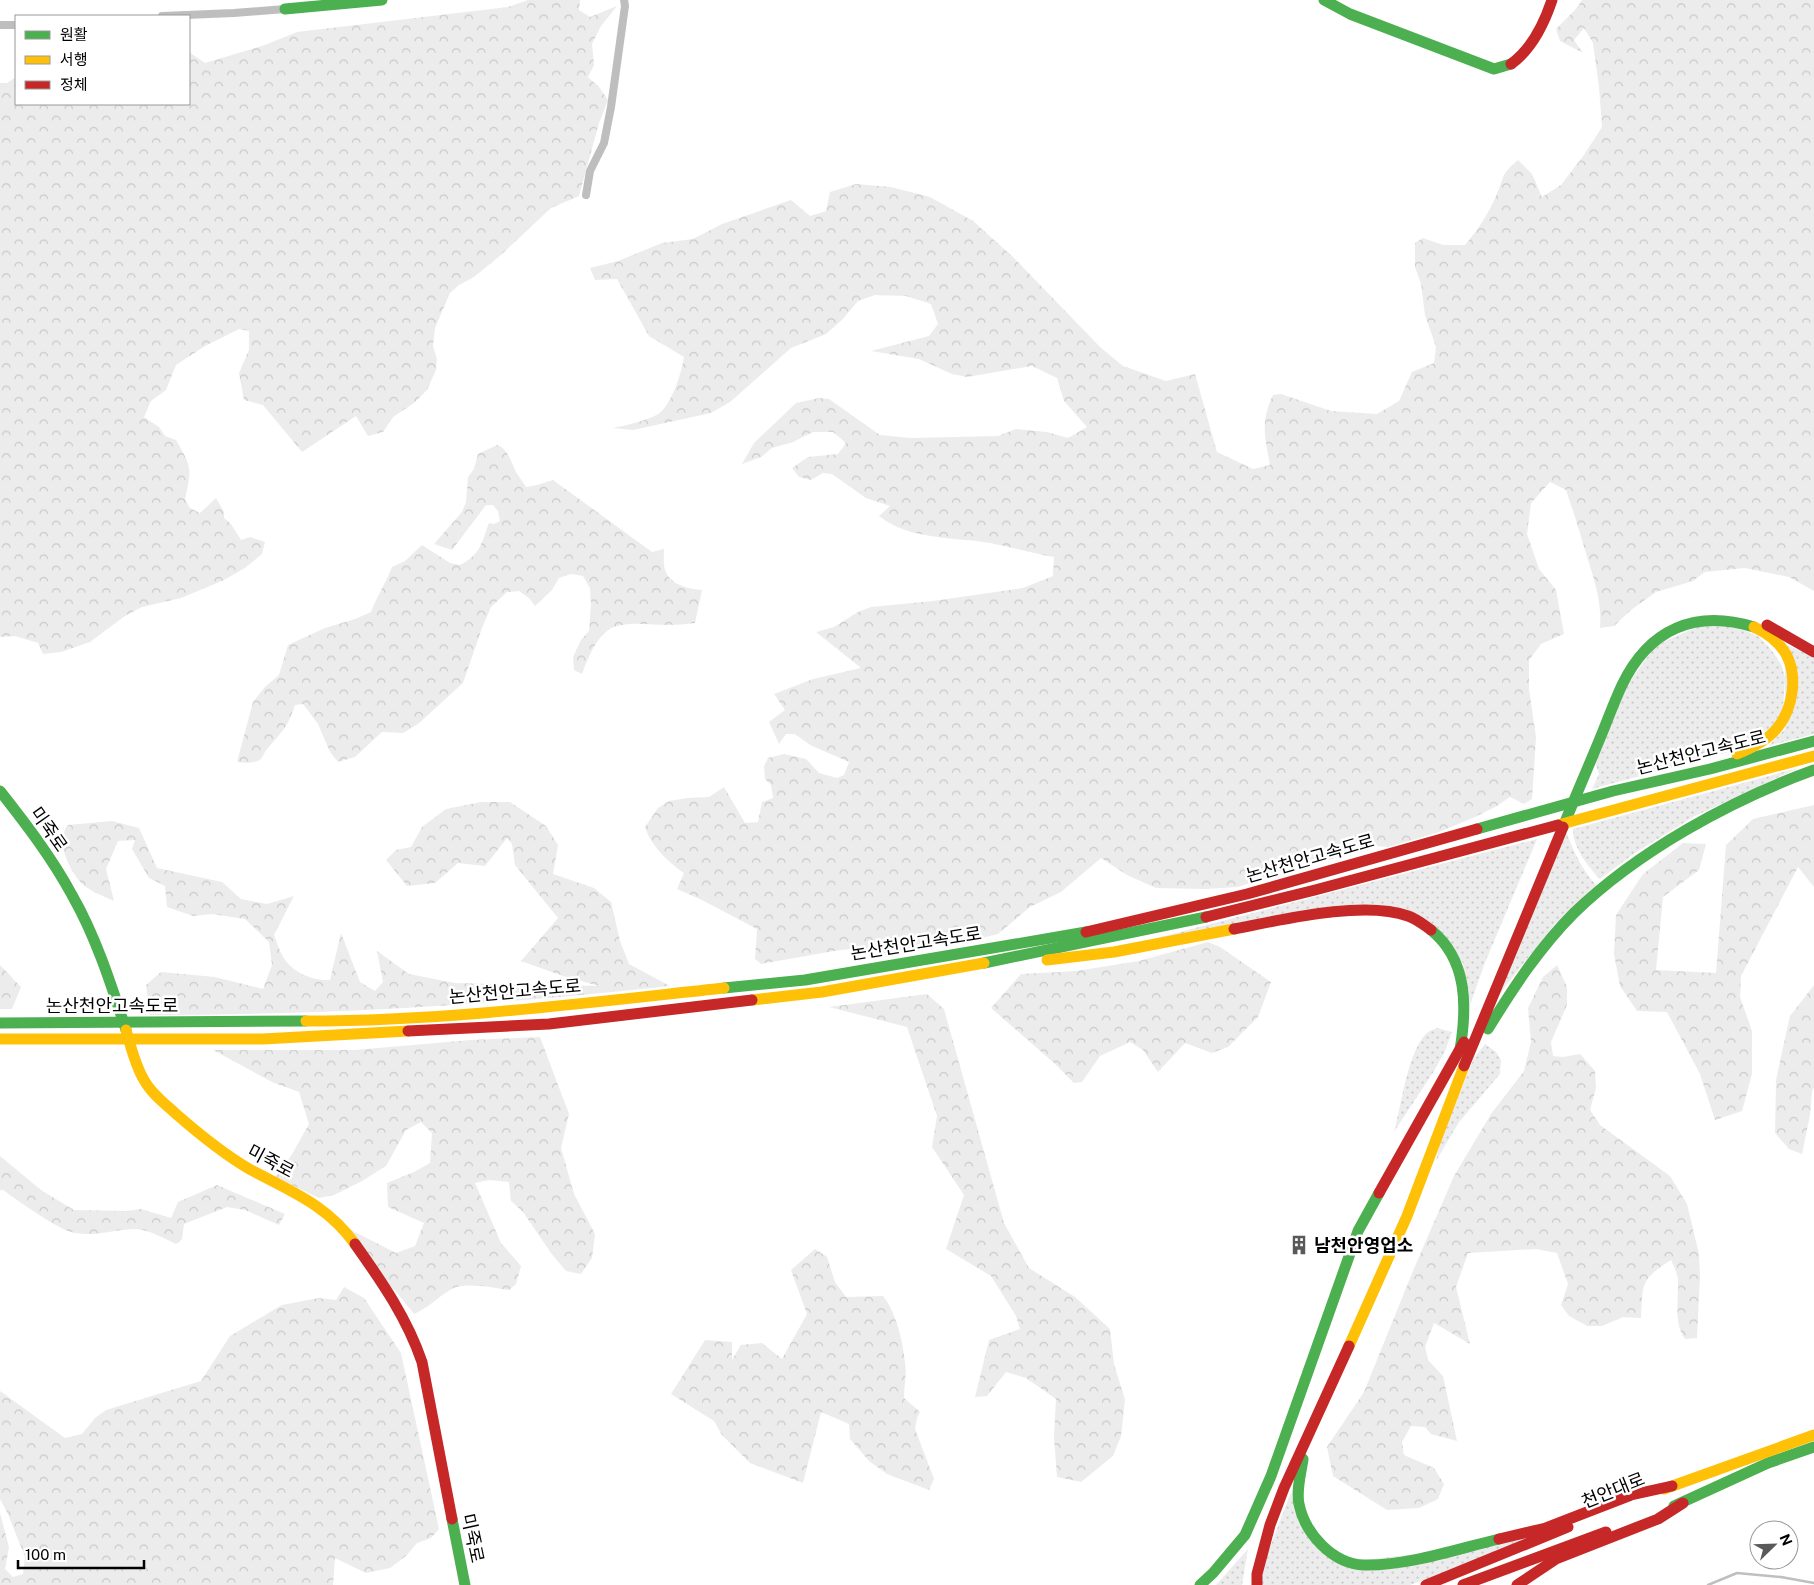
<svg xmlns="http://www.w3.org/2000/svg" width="1814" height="1585" font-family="'Public Sans','Noto Sans KR',sans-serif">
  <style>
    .grass { fill: url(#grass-dots) }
    .forest { fill: url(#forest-crowns) }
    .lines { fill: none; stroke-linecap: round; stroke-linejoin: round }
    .stream { stroke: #bfbfbf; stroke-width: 2.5 }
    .street { stroke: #bebebe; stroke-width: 8 }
    .fast { stroke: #4caf50; stroke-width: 11 }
    .slow { stroke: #ffc107; stroke-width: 11 }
    .jam { stroke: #c62828; stroke-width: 11 }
    .labels { text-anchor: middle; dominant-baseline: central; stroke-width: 5; stroke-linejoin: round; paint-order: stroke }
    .street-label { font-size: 18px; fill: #000; stroke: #fff }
    .poi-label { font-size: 18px; font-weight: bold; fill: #000; stroke: #fff; text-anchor: start }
  </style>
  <defs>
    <pattern id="grass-dots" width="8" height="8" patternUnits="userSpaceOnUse" patternTransform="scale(1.25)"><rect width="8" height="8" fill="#ececec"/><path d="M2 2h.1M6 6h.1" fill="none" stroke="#c9c9c9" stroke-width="1.8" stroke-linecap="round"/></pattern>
    <pattern id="forest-crowns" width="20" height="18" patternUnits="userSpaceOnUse" patternTransform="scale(1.25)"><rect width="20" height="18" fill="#ececec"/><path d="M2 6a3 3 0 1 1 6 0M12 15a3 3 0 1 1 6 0" fill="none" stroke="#c9c9c9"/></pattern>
  </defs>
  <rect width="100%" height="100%" fill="#fff"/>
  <g class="grass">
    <path d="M1707 623 1741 629 1758 636 1768 646 1775 655 1782 666 1785 678 1783 711 1772 727 1732 751 1592 789 1599 774 1593 756 1625 688 1656 645Z"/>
    <path d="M1785 644 1814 657V734L1768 746 1785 729Z"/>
    <path d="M1798 768 1693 817 1635 853 1600 879C1588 867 1572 846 1573 829Z"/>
    <path d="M1566 831C1573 851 1582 869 1596 885L1555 924 1507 984 1487 1013Z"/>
    <path d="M1537 839 1484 965 1469 1008 1463 963 1397 907 1157 938Z"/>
    <path d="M1437 1028 1452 1032 1445 1051 1434 1071 1394 1132C1402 1103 1406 1060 1424 1036 1428 1031 1432 1030 1437 1028Z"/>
    <path d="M1485 1044 1496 1052 1501 1060 1500 1074 1459 1122 1436 1161 1440 1142 1474 1058Z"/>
    <path d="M1291 1492 1296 1510 1343 1563 1539 1538 1410 1585H1261L1267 1555Z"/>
    <path d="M1248 1549 1242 1585H1216Z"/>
  </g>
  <g class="forest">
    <path d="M528 0H580L579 10 590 17 617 6 601 26 592 44 594 65 588 77 599 87 608 100 599 123 579 196 551 208 502 254 474 277 459 285 450 293 435 328 433 346 437 359 436 370 427 390 414 403 393 417 383 432 368 436 356 416 302 452 263 405 244 400 239 373 249 350V331L239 329 205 346 176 365 166 390 151 401 144 417 159 427 165 436 176 440C192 468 192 468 185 499L190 508 200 513 216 498 224 512V518L231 524 241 540 250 537 265 542 262 554 245 568 222 581 181 598 142 607 125 616 90 642 61 652 43 654 38 643 15 636 0 637V83H7L16 77V104H189V52L205 63 265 45 297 32 508 7Z"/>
    <path d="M1582 0H1814V591L1789 577 1745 568 1705 572 1693 581 1656 592 1631 610 1614 626 1600 628C1602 604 1595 582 1588 560 1581 536 1574 513 1566 490L1550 482 1531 503 1527 534 1539 569 1556 590 1564 634 1541 644 1529 660V689L1536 737 1532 799 1524 804 1510 797 1497 806 1475 817 1439 832 1389 847 1359 845 1335 858 1316 863 1298 855 1267 877 1238 887 1206 889 1156 888 1127 875 1101 858 1061 892 1030 907 998 934 969 941 933 936 907 951 885 953 863 948 840 950 761 964 755 959 757 929 702 900 677 889 684 873C668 862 651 846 645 827L658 808 669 801 688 798 709 797 724 787 745 823 758 822 762 802 773 798 771 785 765 779 764 766 768 758 784 754 806 759 819 773 837 778 844 775 849 762 810 745 795 734H786L779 744 769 722 785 710 774 694 813 679 861 668 816 632 834 627 858 612 871 607 933 601 1023 588 1053 576 1054 557C1032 553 1011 547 990 543 954 537 909 540 879 516L890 506 866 498 832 474 823 473 811 480 799 477 792 468 808 457 838 454 846 443 833 432H813L793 442 772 448 761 457 742 464 754 443 796 403 819 398 829 399 880 435 910 438 998 436 1016 429 1047 432 1068 438 1087 427 1064 401 1057 378 1032 366 967 377 952 374 919 359 871 351 929 336 938 324 931 304 906 296 875 295 858 301 842 320 826 334 791 348 730 402 711 413 633 430 613 428C624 426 655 419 662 411 674 397 681 374 684 357L649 336 617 279 595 280 590 268 618 261 662 243 693 239 722 224 791 200 810 216 826 211 830 192 856 184 891 187 930 197 973 221 1013 257 1100 347 1123 366 1166 381 1195 374 1217 452 1253 469 1270 465C1265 437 1260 422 1273 395L1281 394 1331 411 1377 414 1399 401 1412 372 1434 363 1436 347 1425 315 1421 284 1415 267V243L1423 238 1443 245H1465C1478 230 1488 214 1496 196 1505 176 1500 175 1518 160L1532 174 1542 197 1561 185 1584 155 1602 127 1599 87 1593 43 1584 28 1574 40 1583 53 1560 41 1556 29 1577 8Z"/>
    <path d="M497 445C508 448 511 463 516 472 519 477 523 482 526 487L537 485 553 480 652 552 664 549C664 555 663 564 665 570 670 585 688 589 702 590L695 623C687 624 677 625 668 625 651 625 631 621 614 627 597 634 588 658 582 674L574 670 573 657 581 640 589 631 591 604 590 588 583 576 571 574 559 578 552 590 535 606 529 598 519 591 507 592 491 607 482 628 463 683 418 724 403 733 382 732 355 757 338 762 330 752 318 724 303 704 295 705C287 729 283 730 267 749 265 751 263 756 261 759 254 764 245 763 237 762L253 702 265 687 279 675 288 645 325 628 355 619 371 612C377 596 386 583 392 567L405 561 422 545 450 563 460 565C481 554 481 544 489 523L494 524 500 521 498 511 493 505H486L452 550 434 544 462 512 466 502 468 477 474 469 478 454Z"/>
    <path d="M481 802H510L546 826 558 845 553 874 594 888 611 902 620 941 629 964 670 986C498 1005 324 1015 150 1015L146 985 161 972 215 977 263 989 272 965 269 942 245 919 212 914 193 916 167 907 165 886 149 878 132 849 135 840 118 841 106 869 114 901C105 897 95 893 86 887 71 876 54 841 68 825L112 821 139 828 157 868 222 882 241 899 267 904 294 896 274 935C277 942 279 950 283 957 292 972 312 981 330 980L341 933 360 982 375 991 383 982 377 951 409 974 455 983 599 986 563 976 521 961 558 918 515 865 512 844 507 838 485 866 458 863 435 883 407 886 386 860 396 850 411 847 422 827 446 809Z"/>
    <path d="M1814 805V887L1798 867 1741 976 1740 997 1752 1031V1074L1742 1111 1715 1120 1700 1074 1667 1012 1637 1011 1620 986 1614 954 1616 915 1643 874 1683 843 1706 844 1699 870 1663 897 1656 970 1716 973 1726 845 1753 819Z"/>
    <path d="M1208 942 1220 947 1271 982 1258 1017 1228 1047 1212 1053 1185 1043 1158 1072 1143 1050 1130 1042 1100 1056 1082 1082 1074 1083 1054 1063 991 1008 1021 974 1076 971 1139 961Z"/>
    <path d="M0 965 21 987 12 1009H0Z"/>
    <path d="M1557 965 1567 987V1005L1551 1042 1553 1056 1563 1057 1580 1054 1595 1071 1596 1088 1590 1110 1600 1125 1670 1176 1687 1204 1699 1254 1700 1277 1697 1338 1685 1339C1673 1322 1679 1299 1678 1279 1677 1273 1674 1266 1671 1260 1640 1280 1643 1283 1641 1318L1623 1317 1602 1326H1587L1569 1316 1561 1305 1568 1284 1557 1253 1536 1249 1468 1253 1456 1287 1470 1344 1434 1323 1425 1347 1428 1360 1443 1376 1457 1441 1431 1434 1425 1427 1411 1426 1402 1442 1404 1455 1434 1468 1444 1484 1438 1499 1419 1508 1387 1510 1333 1476 1327 1447 1364 1392 1415 1266 1454 1176 1491 1114 1524 1071 1531 1042 1528 1008 1543 977Z"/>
    <path d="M1814 985V1087L1812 1092 1810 1115 1802 1154 1789 1149 1775 1133 1776 1080 1790 1016Z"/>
    <path d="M927 994 944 1009 1004 1223 1029 1268 1075 1297 1110 1329 1114 1364 1125 1400 1121 1436 1113 1456 1081 1482 1057 1477 1054 1437 1056 1399 1026 1378 1006 1372 987 1396 975 1397 989 1340 1020 1329 1016 1316 991 1276 946 1249 964 1195 932 1147 937 1116 907 1027 829 1007Z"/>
    <path d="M540 1037 569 1114 561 1148 574 1194 595 1234 592 1258 581 1274 566 1271 551 1253 523 1212 511 1201 509 1182 489 1180 475 1183 501 1243 521 1266 516 1284 509 1290C493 1288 464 1281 450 1290 437 1298 428 1308 414 1314L397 1293 369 1265 347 1228 396 1253 415 1246 424 1223 388 1207 387 1183 414 1172 430 1163 432 1133 421 1122 406 1130 386 1166 362 1181 334 1195 319 1198 275 1177 291 1156 309 1124 299 1092 272 1082 213 1050H355L471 1040Z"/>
    <path d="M0 1156 41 1190 74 1210 126 1211 141 1209 171 1218 178 1202 217 1185 285 1214 279 1225 245 1210 227 1207 184 1224 182 1239 176 1244C163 1238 150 1230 136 1229 116 1229 96 1237 75 1233 60 1231 17 1200 3 1190H0Z"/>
    <path d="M815 1249 827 1257 835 1282 846 1297 883 1296C896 1312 903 1342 905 1362 907 1374 904 1386 904 1398L920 1412 917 1418 915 1429 934 1479 929 1490 887 1474 869 1461 850 1439 849 1424 821 1412 803 1483 750 1463 722 1435 714 1421 671 1394 705 1340 732 1342V1360L741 1345 762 1343 782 1359 807 1314 791 1270Z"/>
    <path d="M344 1287 364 1298 401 1353 439 1529 431 1538 417 1543 406 1556 390 1568 366 1573 335 1558 333 1585H0V1513L9 1547 5 1569 13 1577 23 1574 25 1557 8 1514 0 1499V1391L65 1438 82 1434 95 1418 106 1410 201 1381 230 1336 282 1305 319 1298 336 1300Z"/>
  </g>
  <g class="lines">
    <path class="stream" d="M1708 1585 1737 1573 1781 1577 1814 1583"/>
    <g class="street">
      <path d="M162 16 234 13 285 9"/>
      <path d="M0 25H16"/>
      <path d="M586 195 590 171 604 143 611 107 625 6 624 0"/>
    </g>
    <g class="fast">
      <path d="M1324 0 1350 14 1494 69 1511 64"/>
      <path d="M285 9 382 0"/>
      <path d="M0 791C26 824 52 858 72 895 96 937 111 984 126 1030"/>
      <path d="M1563 827C1576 795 1590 763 1603 731 1609 716 1615 700 1622 685 1649 629 1695 609 1754 627"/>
      <path d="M1477 829 1613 791 1710 769 1814 741"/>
      <path d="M1431 930C1468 960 1467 1007 1460 1050"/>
      <path d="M984 963 1206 917"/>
      <path d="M724 988 805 980 1086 932"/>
      <path d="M0 1023 306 1021"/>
      <path d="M1488 1029C1513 988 1540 947 1574 913 1638 851 1731 800 1814 770"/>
      <path d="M1303 1459C1301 1474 1296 1490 1299 1504 1305 1534 1333 1564 1364 1565 1408 1566 1457 1549 1499 1539"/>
      <path d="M1674 1506 1768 1463 1814 1447"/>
      <path d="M452 1519 465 1585"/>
      <path d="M1200 1585 1213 1573 1245 1535 1271 1476 1358 1231 1379 1193"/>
    </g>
    <g class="slow">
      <path d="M1737 754C1752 748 1768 740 1778 727 1793 708 1798 676 1786 654 1779 642 1767 633 1754 627"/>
      <path d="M1558 825 1814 756"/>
      <path d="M1047 960 1114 952 1234 929"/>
      <path d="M752 1000 822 992 984 963"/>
      <path d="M306 1021C445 1021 585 1003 724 988"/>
      <path d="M126 1030C131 1047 135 1065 144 1080 151 1093 164 1103 175 1113 199 1134 223 1154 251 1170 292 1192 327 1205 355 1244"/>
      <path d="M0 1039H263L408 1031"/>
      <path d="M1349 1346 1407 1216 1464 1066"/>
      <path d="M1664 1489 1814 1435"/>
    </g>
    <g class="jam">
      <path d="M1511 64C1532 49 1544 24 1552 0"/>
      <path d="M1767 625 1814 652"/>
      <path d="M1206 917 1315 890 1558 825"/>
      <path d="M1234 929C1281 920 1363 900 1408 916 1417 919 1424 925 1431 930"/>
      <path d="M1086 932 1247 894 1477 829"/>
      <path d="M408 1031 549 1024 752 1000"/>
      <path d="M1464 1066 1563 827"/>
      <path d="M1379 1193 1464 1042"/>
      <path d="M355 1244C382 1282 407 1318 422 1362L452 1519"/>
      <path d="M1499 1539 1546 1528 1631 1495 1672 1486"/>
      <path d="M1257 1585V1574L1270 1525 1284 1488 1349 1346"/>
      <path d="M1426 1585 1568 1527"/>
      <path d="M1463 1585 1606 1532"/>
      <path d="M1517 1585 1556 1559 1658 1519 1683 1503"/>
    </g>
  </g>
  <defs>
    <symbol id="building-bare" viewBox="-9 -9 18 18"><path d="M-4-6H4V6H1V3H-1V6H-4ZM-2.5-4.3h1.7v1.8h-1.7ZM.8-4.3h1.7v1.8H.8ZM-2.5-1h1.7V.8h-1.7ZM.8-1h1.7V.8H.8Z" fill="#595959" stroke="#fff" stroke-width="2.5" paint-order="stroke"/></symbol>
  </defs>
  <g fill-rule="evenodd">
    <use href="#building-bare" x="1285" y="1231" width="28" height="28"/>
  </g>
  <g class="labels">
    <g class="street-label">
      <text transform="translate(1701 752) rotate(-14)">논산천안고속도로</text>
      <text transform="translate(49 829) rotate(55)">미죽로</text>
      <text transform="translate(1310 858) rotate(-16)">논산천안고속도로</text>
      <text transform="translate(916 943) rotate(-9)">논산천안고속도로</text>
      <text transform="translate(515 991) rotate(-5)">논산천안고속도로</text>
      <text x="112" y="1005">논산천안고속도로</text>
      <text transform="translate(271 1161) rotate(28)">미죽로</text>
      <text transform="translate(1613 1490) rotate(-22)">천안대로</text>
      <text transform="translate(473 1538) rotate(78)">미죽로</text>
    </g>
    <g class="poi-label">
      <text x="1314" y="1245">남천안영업소</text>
    </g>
  </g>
  <rect x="15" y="15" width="175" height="90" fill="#ffffff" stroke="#999999"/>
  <rect x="25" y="31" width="25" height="8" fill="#4caf50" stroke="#999999"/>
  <text x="60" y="40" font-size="15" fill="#000000">원활</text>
  <rect x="25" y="56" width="25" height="8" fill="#ffc107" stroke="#999999"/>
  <text x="60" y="65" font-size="15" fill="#000000">서행</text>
  <rect x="25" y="81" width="25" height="8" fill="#c62828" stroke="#999999"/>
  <text x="60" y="90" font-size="15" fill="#000000">정체</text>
  <g transform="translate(1774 1545) rotate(67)"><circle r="24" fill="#ffffff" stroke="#999999"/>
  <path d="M0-4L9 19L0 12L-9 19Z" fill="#595959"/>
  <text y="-8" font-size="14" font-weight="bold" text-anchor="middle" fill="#000000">N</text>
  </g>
  <path d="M18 1560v8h126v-8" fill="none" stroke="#000000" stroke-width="2.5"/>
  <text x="25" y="1560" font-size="15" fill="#000000" stroke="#ffffff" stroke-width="4" paint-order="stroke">100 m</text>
</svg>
